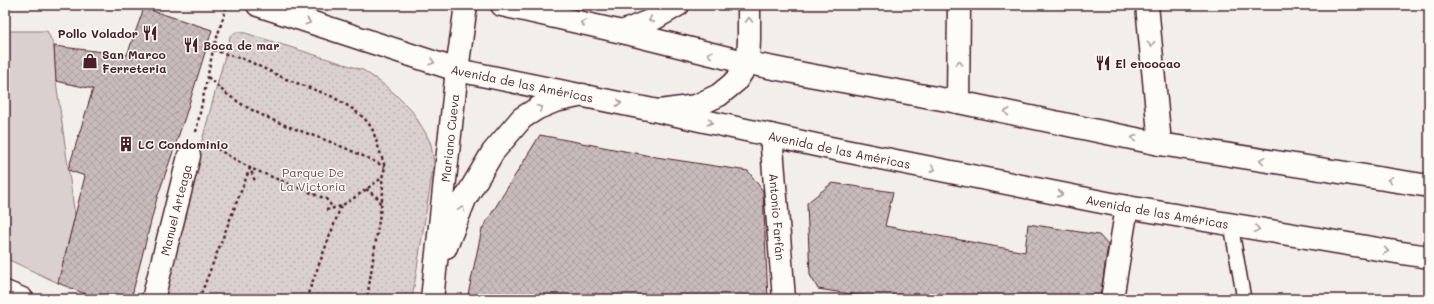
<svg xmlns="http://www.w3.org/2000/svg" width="1434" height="304" font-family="Mali,sans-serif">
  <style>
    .green { fill: #d9d0cf; stroke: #92787d }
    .park { fill: url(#park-dots); stroke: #92787d }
    .building { fill: url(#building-cross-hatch); stroke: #4a1f2b }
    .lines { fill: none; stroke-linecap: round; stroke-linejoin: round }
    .lane-casing { stroke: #4a1f2b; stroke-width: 16 }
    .street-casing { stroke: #4a1f2b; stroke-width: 25 }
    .secondary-casing { stroke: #4a1f2b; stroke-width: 25 }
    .primary-casing { stroke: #4a1f2b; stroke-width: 25 }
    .path { stroke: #4a1f2b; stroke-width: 2.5; stroke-dasharray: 3 3; stroke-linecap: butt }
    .lane { stroke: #fdfcf7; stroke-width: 13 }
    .street { stroke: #fdfcf7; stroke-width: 22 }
    .secondary { stroke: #fdfcf7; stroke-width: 22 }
    .primary { stroke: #fdfcf7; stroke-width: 22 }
    .oneway { stroke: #ac999b }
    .labels { text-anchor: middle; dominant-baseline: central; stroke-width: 3; stroke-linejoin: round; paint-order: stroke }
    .poi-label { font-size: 12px; font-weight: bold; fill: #4a1f2b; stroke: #fdfcf7; text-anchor: start }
    .street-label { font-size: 12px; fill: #4a1f2b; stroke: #fdfcf7 }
    .park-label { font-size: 12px; fill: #6e4b54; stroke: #fdfcf7 }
  </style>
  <defs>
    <pattern id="park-dots" width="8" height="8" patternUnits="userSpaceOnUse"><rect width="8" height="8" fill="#d9d0cf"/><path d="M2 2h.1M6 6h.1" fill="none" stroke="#bcb2b2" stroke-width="1.8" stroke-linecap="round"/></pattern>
    <pattern id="building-cross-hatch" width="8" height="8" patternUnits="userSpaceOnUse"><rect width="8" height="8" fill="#c8bbbb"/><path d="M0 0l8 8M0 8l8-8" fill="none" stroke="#ada0a1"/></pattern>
  </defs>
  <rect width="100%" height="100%" fill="#f2efeb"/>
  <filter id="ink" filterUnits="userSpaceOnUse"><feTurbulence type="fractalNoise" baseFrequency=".025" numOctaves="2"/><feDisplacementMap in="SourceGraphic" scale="8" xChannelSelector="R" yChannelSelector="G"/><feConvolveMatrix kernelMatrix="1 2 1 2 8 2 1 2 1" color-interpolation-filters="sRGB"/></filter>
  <g filter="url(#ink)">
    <path class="green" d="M5 31H47L54 46 56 81 75 216 58 283 5 258Z"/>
    <path class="park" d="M236 32H242L363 70 379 81 394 93 412 111 425 132 431 144 434 163 412 299H159L229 41 230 36Z"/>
    <g class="building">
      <path d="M144 8 212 30 185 117 157 198 131 299H98L58 283 85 176 68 170 93 89 56 81 54 46 127 55Z"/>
      <path d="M540 135 656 157 748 171 763 191 768 299H467L482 229Z"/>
      <path d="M832 183 893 192 885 226 1025 252 1028 224 1099 235 1108 245 1100 299H882L818 289 810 275 807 203Z"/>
    </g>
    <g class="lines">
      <defs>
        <path id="lane" d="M1231 225 1244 299"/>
        <g id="street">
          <path d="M1147 5 1160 144"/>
          <path d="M958 102 959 5"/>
          <path id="s1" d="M771 135 784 299"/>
          <path d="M446 247 465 199 493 152 522 118 538 108 555 101 583 95"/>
          <path d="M5 292 22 299"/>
          <path id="s2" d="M153 299 189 156"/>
          <path id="s3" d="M432 299 457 70 466 5"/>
          <path d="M1112 299 1127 207"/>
        </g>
        <path id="secondary" d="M660 111 696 106 719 95 736 81 748 63 749 39V5"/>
        <g id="primary">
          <path id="s4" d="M258 5 457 70 658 111 825 147 1127 207 1402 253 1429 257"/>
          <path d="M502 5 622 32 748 63 809 75 958 102 1160 144 1429 186"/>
          <path d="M622 32 652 20 678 5"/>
        </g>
      </defs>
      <use href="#lane" class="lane-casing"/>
      <use href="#street" class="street-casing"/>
      <use href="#secondary" class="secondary-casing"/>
      <use href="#primary" class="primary-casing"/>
      <g class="path">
        <path d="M213 50 246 60 286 79 331 96 350 107 364 118 372 128 385 167 382 178 383 192 381 207 367 299"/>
        <path d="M208 77C241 112 285 125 328 141 348 149 366 157 385 167"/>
        <path d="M196 132 213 50 227 5"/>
        <path d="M212 146 250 168 255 181"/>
        <path d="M366 189 378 198 381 206"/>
        <path d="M326 210 341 206 351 200 382 178"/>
        <path d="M199 299 250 168 326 199 333 208"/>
        <path d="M306 299 341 206"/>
      </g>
      <use href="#lane" class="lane"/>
      <use href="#street" class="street"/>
      <use href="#secondary" class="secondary"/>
      <use href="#primary" class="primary"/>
    </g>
    <defs><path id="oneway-chevron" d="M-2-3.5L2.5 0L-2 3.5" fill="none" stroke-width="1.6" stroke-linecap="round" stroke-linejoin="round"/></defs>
    <g class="oneway">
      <use href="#oneway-chevron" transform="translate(651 20) rotate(155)"/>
      <use href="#oneway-chevron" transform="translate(749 20) rotate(-91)"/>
      <use href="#oneway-chevron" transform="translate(308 22) rotate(18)"/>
      <use href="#oneway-chevron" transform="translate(583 23) rotate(-167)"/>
      <use href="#oneway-chevron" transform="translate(1151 44) rotate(85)"/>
      <use href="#oneway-chevron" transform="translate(710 54) rotate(-166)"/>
      <use href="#oneway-chevron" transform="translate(432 62) rotate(17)"/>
      <use href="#oneway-chevron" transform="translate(959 63) rotate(-89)"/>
      <use href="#oneway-chevron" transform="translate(619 103) rotate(12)"/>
      <use href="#oneway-chevron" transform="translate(540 108) rotate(-27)"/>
      <use href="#oneway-chevron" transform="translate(1007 112) rotate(-168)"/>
      <use href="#oneway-chevron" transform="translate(710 122) rotate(12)"/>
      <use href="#oneway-chevron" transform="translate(1134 138) rotate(-168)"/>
      <use href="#oneway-chevron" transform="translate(1262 160) rotate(-171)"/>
      <use href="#oneway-chevron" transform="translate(933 169) rotate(11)"/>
      <use href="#oneway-chevron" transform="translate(1390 180) rotate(-171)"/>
      <use href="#oneway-chevron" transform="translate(1060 194) rotate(11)"/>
      <use href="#oneway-chevron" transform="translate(462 209) rotate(-68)"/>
      <use href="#oneway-chevron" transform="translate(1257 229) rotate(9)"/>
      <use href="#oneway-chevron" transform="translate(1386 251) rotate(9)"/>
    </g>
  </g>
  <defs>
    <symbol id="restaurant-bare" viewBox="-9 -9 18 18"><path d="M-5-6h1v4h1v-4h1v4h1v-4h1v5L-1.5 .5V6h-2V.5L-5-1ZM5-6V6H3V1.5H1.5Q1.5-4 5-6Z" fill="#4a1f2b" stroke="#fdfcf7" stroke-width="2.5" paint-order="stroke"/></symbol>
    <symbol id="shop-bare" viewBox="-9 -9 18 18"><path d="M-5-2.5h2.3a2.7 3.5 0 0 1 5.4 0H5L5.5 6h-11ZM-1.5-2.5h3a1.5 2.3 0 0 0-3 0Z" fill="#4a1f2b" stroke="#fdfcf7" stroke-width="2.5" paint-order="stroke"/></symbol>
    <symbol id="building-bare" viewBox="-9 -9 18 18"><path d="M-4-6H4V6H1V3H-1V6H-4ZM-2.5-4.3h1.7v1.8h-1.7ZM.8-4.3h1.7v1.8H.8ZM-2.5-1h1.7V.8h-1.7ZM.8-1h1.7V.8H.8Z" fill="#4a1f2b" stroke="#fdfcf7" stroke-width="2.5" paint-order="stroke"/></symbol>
  </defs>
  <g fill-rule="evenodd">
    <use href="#restaurant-bare" x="139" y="22" width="22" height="22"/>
    <use href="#restaurant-bare" x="180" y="34" width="22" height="22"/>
    <use href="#shop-bare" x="79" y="50" width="22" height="22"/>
    <use href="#restaurant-bare" x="1092" y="52" width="22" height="22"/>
    <use href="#building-bare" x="115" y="133" width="22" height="22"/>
  </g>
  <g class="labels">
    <g class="poi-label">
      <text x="138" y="33" text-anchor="end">Pollo Volador</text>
      <text x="203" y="45">Boca de mar</text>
      <text x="102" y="54">San Marco<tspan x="102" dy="14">Ferreteria</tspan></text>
      <text x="1115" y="63">El encocao</text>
      <text x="138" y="144">LC Condominio</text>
    </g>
    <g class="street-label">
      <text stroke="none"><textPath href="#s4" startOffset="276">Avenida de las Américas</textPath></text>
      <text stroke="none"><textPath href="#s3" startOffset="162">Mariano Cueva</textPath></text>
      <text stroke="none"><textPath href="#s4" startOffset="600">Avenida de las Américas</textPath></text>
      <text stroke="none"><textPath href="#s2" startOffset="92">Manuel Arteaga</textPath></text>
      <text stroke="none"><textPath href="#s4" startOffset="924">Avenida de las Américas</textPath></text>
      <text stroke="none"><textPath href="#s1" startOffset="82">Antonio Farfán</textPath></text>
    </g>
    <g class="park-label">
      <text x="313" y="172">Parque De<tspan x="313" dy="14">La Victoria</tspan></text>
    </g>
  </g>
  <rect width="1434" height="304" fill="none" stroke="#fdfcf7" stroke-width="20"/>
  <rect x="10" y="10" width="1414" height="284" fill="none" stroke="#4a1f2b" stroke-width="1.5" filter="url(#ink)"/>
</svg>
